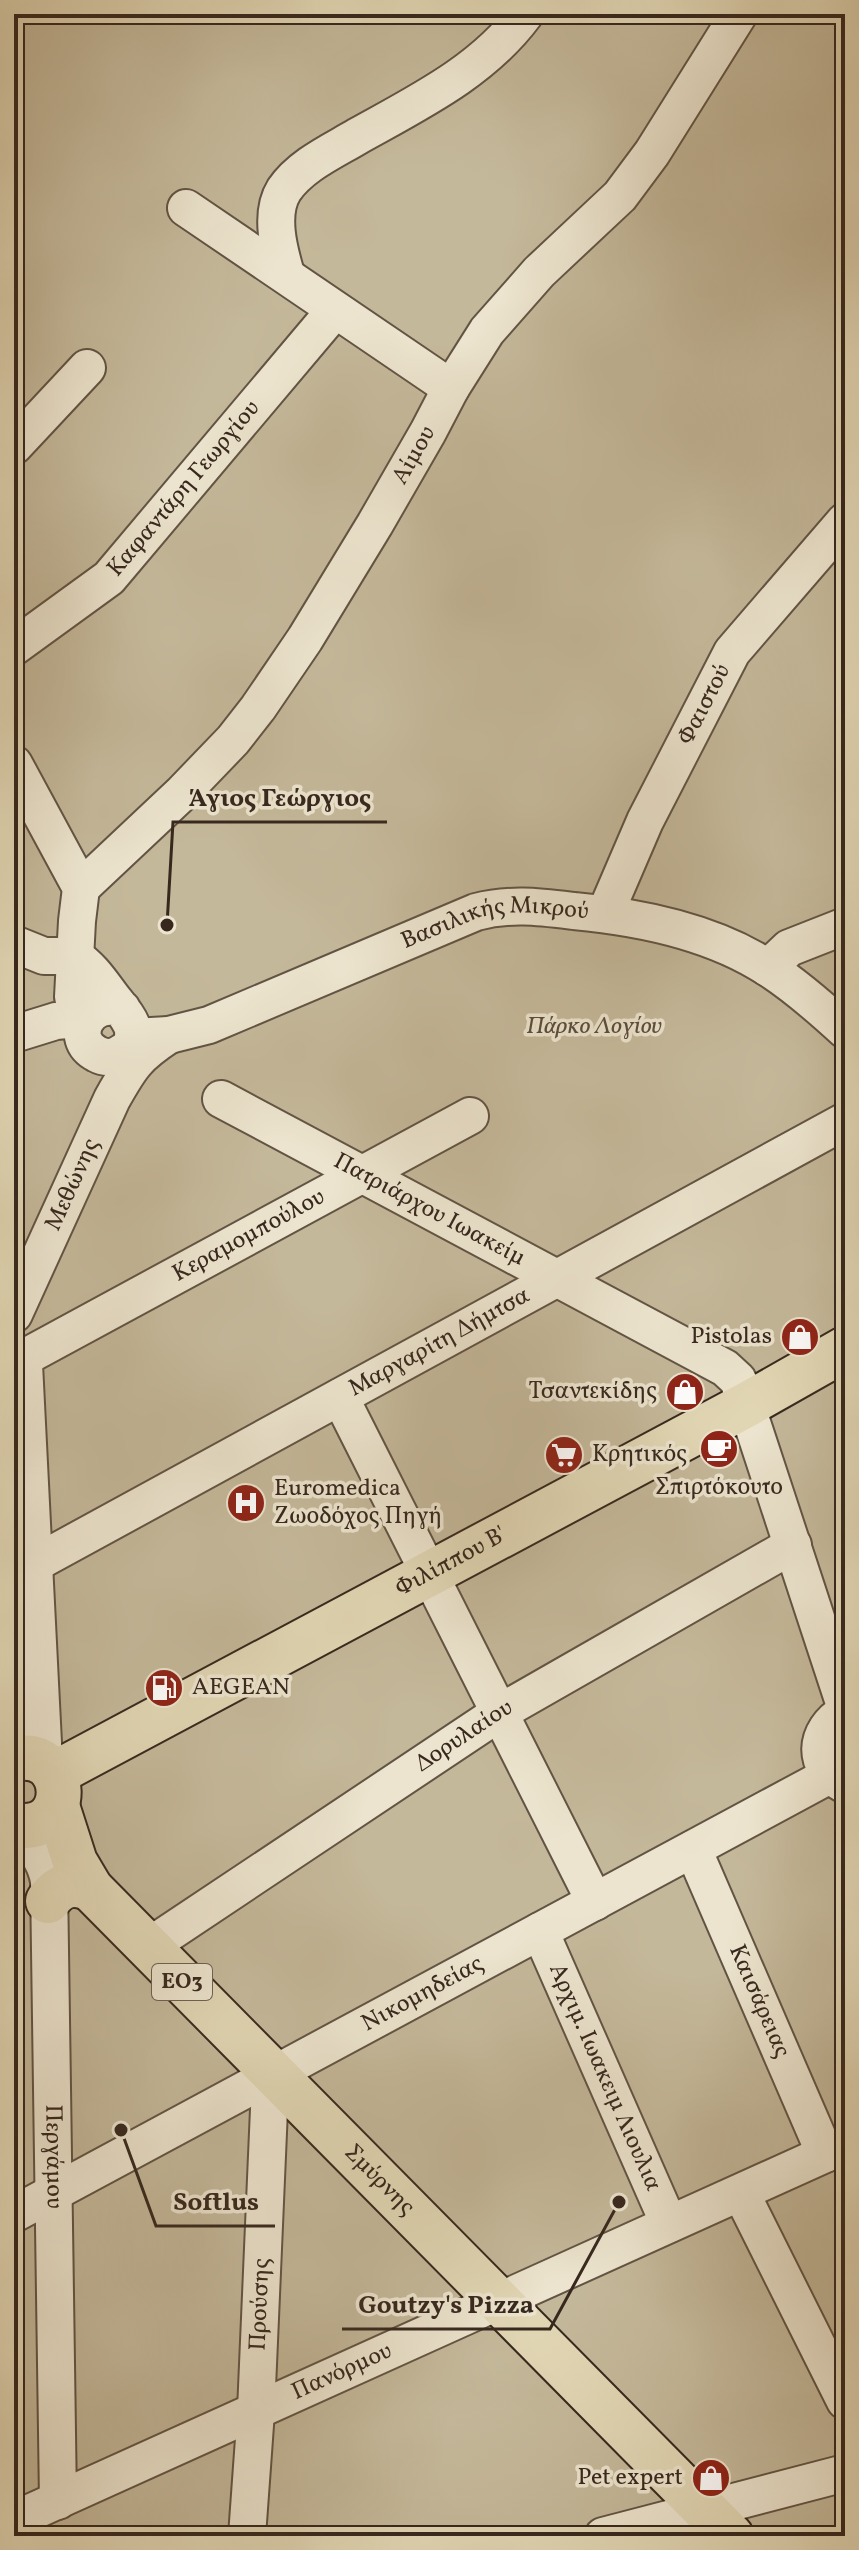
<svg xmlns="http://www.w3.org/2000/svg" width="859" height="2550" font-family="Vollkorn,serif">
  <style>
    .green { fill: #c4b89a; stroke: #7e705c; stroke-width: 2 }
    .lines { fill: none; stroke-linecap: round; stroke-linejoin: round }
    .minor-casing { stroke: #625444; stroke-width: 40 }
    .major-casing { stroke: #37281e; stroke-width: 48 }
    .minor { stroke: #ece4ce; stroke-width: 36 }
    .major { stroke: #e1d6b4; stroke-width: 44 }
    .labels { text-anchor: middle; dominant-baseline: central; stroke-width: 7; stroke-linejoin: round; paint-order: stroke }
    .shield { fill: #ece4ce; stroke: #6d6053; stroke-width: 2 }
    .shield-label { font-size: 22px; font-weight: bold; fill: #37281e }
    .street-label { font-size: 24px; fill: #37281e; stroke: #ece4ce }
    .park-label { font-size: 24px; font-style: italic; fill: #5a4c3d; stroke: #ece4ce }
    .poi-label { font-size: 24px; fill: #37281e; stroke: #ece4ce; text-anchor: end }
    .leader { fill: none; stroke: #37281e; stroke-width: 3 }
    .callout-dot { fill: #37281e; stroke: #ece4ce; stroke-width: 3 }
    .callout-label { font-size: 26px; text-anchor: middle; font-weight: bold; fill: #37281e; stroke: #ece4ce; stroke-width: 7; stroke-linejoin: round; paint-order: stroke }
  </style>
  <rect width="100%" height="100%" fill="#e1d6b4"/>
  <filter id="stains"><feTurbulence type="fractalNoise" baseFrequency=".0025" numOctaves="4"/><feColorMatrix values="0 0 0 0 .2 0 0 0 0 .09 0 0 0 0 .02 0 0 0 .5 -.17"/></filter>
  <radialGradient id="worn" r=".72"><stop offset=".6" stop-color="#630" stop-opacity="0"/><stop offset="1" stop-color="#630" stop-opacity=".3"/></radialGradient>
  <rect class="green" x="14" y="14" width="831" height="2522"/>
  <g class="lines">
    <defs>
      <g id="minor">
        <path d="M186 208 451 388"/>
        <path d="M286 274C279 250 269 214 284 190 301 165 333 151 358 136 419 102 483 71 525 14"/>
        <path d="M14 446 87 368"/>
        <path id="s1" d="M14 647 109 578 335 310"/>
        <path d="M14 764 81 888 77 921 73 997 87 1018 56 1021 14 1034"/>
        <path id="s2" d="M81 888 183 792 233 740 258 708 305 639 375 524 428 432 451 388 487 331 539 272 620 196 652 153 739 14"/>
        <path id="s3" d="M605 914 645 821 732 652 845 521"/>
        <path d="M14 944 44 956H74"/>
        <path d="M74 956C91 967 100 981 112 997 124 1013 149 1037 121 1053 114 1058 104 1058 97 1054 67 1039 88 997 122 1009"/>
        <path d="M768 968 789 948 845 926"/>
        <path id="s4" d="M133 1037 169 1035 209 1025 476 912C510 903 540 907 574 911 640 917 711 931 768 968 795 985 821 1008 845 1030"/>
        <path id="s5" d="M221 1099 725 1368 738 1380 845 1706"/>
        <path id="s6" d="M14 1314 112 1099C131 1065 137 1056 169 1035"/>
        <path d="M340 1397 595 1902"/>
        <path id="s7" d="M34 1564 845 1121"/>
        <path d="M845 1712C813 1731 811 1767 845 1785"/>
        <path id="s8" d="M44 1763 24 1364 29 1355 470 1116"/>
        <path id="s9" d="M14 1826C31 1841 45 1858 49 1881L58 2501"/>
        <path id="s10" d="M693 1849 825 2154"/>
        <path id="s11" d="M540 1931 669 2224"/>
        <path id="s12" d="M148 1947 499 1713 793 1545"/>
        <path d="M741 2193 845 2401"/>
        <path id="s13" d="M14 2214 830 1775"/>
        <path id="s14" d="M14 2520 845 2145"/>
        <path id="s15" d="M247 2536 256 2411 269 2109 274 2074"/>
        <path d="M603 2536 845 2473"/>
      </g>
      <g id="major">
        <path d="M14 1759C71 1746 76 1836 14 1825"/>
        <path id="s16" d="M54 1774 748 1404 845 1349"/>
        <path id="s17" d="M57 1806 75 1862 91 1889 731 2536"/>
        <path d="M48 1901C59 1885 73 1881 91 1889"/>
      </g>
    </defs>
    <use href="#minor" class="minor-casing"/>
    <use href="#major" class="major-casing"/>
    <use href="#minor" class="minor"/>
    <use href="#major" class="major"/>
  </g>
  <defs>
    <symbol id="shop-disc" viewBox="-11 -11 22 22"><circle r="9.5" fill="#8f2418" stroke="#ece4ce"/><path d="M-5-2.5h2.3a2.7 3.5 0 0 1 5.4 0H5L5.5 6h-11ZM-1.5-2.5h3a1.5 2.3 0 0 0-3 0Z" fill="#fff"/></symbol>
    <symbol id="cafe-disc" viewBox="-11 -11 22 22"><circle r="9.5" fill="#8f2418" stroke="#ece4ce"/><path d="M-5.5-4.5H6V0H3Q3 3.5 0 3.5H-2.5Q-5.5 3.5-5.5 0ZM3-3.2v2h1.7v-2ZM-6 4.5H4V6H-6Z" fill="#fff"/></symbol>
    <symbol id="supermarket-disc" viewBox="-11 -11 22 22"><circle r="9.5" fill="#8f2418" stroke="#ece4ce"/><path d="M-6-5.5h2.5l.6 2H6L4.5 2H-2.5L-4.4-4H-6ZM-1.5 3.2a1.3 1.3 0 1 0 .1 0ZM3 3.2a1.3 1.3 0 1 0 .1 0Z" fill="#fff"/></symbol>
    <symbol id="hospital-disc" viewBox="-11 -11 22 22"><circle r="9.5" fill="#8f2418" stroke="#ece4ce"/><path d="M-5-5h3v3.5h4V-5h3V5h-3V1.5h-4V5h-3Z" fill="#fff"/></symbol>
    <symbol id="fuel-disc" viewBox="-11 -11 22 22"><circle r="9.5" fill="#8f2418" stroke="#ece4ce"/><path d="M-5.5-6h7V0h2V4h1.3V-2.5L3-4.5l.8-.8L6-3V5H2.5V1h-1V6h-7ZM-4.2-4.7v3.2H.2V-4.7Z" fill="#fff"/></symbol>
  </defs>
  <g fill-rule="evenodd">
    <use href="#shop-disc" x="778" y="1315" width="44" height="44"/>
    <use href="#shop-disc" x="663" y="1370" width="44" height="44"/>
    <use href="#cafe-disc" x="697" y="1427" width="44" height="44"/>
    <use href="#supermarket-disc" x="542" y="1433" width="44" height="44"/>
    <use href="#hospital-disc" x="224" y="1481" width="44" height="44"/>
    <use href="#fuel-disc" x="142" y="1666" width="44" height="44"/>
    <use href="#shop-disc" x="689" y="2456" width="44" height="44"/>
  </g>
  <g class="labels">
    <rect class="shield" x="152" y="1964" width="60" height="36" rx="6"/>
    <g class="shield-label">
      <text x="182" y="1982">ΕΟ3</text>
    </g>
    <g class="street-label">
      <text stroke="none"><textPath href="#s2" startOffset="550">Αίμου</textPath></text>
      <text stroke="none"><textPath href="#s1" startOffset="234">Καφαντάρη Γεωργίου</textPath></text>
      <text stroke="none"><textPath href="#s3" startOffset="232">Φαιστού</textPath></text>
      <text stroke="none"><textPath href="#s4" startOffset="384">Βασιλικής Μικρού</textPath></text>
      <text stroke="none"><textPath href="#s6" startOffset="142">Μεθώνης</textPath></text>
      <text stroke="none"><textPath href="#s5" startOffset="236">Πατριάρχου Ιωακείμ</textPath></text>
      <text stroke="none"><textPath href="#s8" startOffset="660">Κεραμομπούλου</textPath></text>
      <text stroke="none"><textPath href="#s7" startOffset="462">Μαργαρίτη Δήμτσα</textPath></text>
      <text stroke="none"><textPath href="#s16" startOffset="450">Φιλίππου Β'</textPath></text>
      <text stroke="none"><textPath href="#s12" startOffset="380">Δορυλαίου</textPath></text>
      <text stroke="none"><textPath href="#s13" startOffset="464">Νικομηδείας</textPath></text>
      <text stroke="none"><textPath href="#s10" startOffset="166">Καισάρειας</textPath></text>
      <text stroke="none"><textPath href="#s11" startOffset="160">Αρχιμ. Ιωακειμ Λιουλια</textPath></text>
      <text stroke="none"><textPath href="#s9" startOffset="342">Περγάμου</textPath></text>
      <text stroke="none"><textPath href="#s17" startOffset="500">Σμύρνης</textPath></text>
      <text stroke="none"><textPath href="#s15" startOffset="232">Προύσης</textPath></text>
      <text stroke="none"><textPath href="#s14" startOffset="360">Πανόρμου</textPath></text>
    </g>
    <g class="park-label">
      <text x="594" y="1027">Πάρκο Λογίου</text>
    </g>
    <g class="poi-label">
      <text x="772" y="1337">Pistolas</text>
      <text x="657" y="1392">Τσαντεκίδης</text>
      <text x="592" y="1455" text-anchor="start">Κρητικός</text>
      <text x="719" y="1488" text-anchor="middle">Σπιρτόκουτο</text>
      <text x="274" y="1489" text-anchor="start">Euromedica<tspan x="274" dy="28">Ζωοδόχος Πηγή</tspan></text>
      <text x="192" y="1688" text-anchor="start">AEGEAN</text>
      <text x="683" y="2478">Pet expert</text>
    </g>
  </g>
  <path class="leader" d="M167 925L173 822H387M121 2130L156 2226H275M619 2202L550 2329H342"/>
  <g class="callout-dot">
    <circle cx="167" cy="925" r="8"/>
    <circle cx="121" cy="2130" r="8"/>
    <circle cx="619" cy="2202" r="8"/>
  </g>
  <g class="callout-label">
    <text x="280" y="806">Άγιος Γεώργιος</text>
    <text x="216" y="2210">Softlus</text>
    <text x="446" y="2313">Goutzy's Pizza</text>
  </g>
  <rect width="859" height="2550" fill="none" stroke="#e1d6b4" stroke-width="48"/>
  <rect x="16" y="16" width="827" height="2518" fill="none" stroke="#37281e" stroke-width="4"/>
  <rect x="24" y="24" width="811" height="2502" fill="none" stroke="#37281e" stroke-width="2"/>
  <rect width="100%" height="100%" filter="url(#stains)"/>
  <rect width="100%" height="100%" fill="url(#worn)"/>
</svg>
